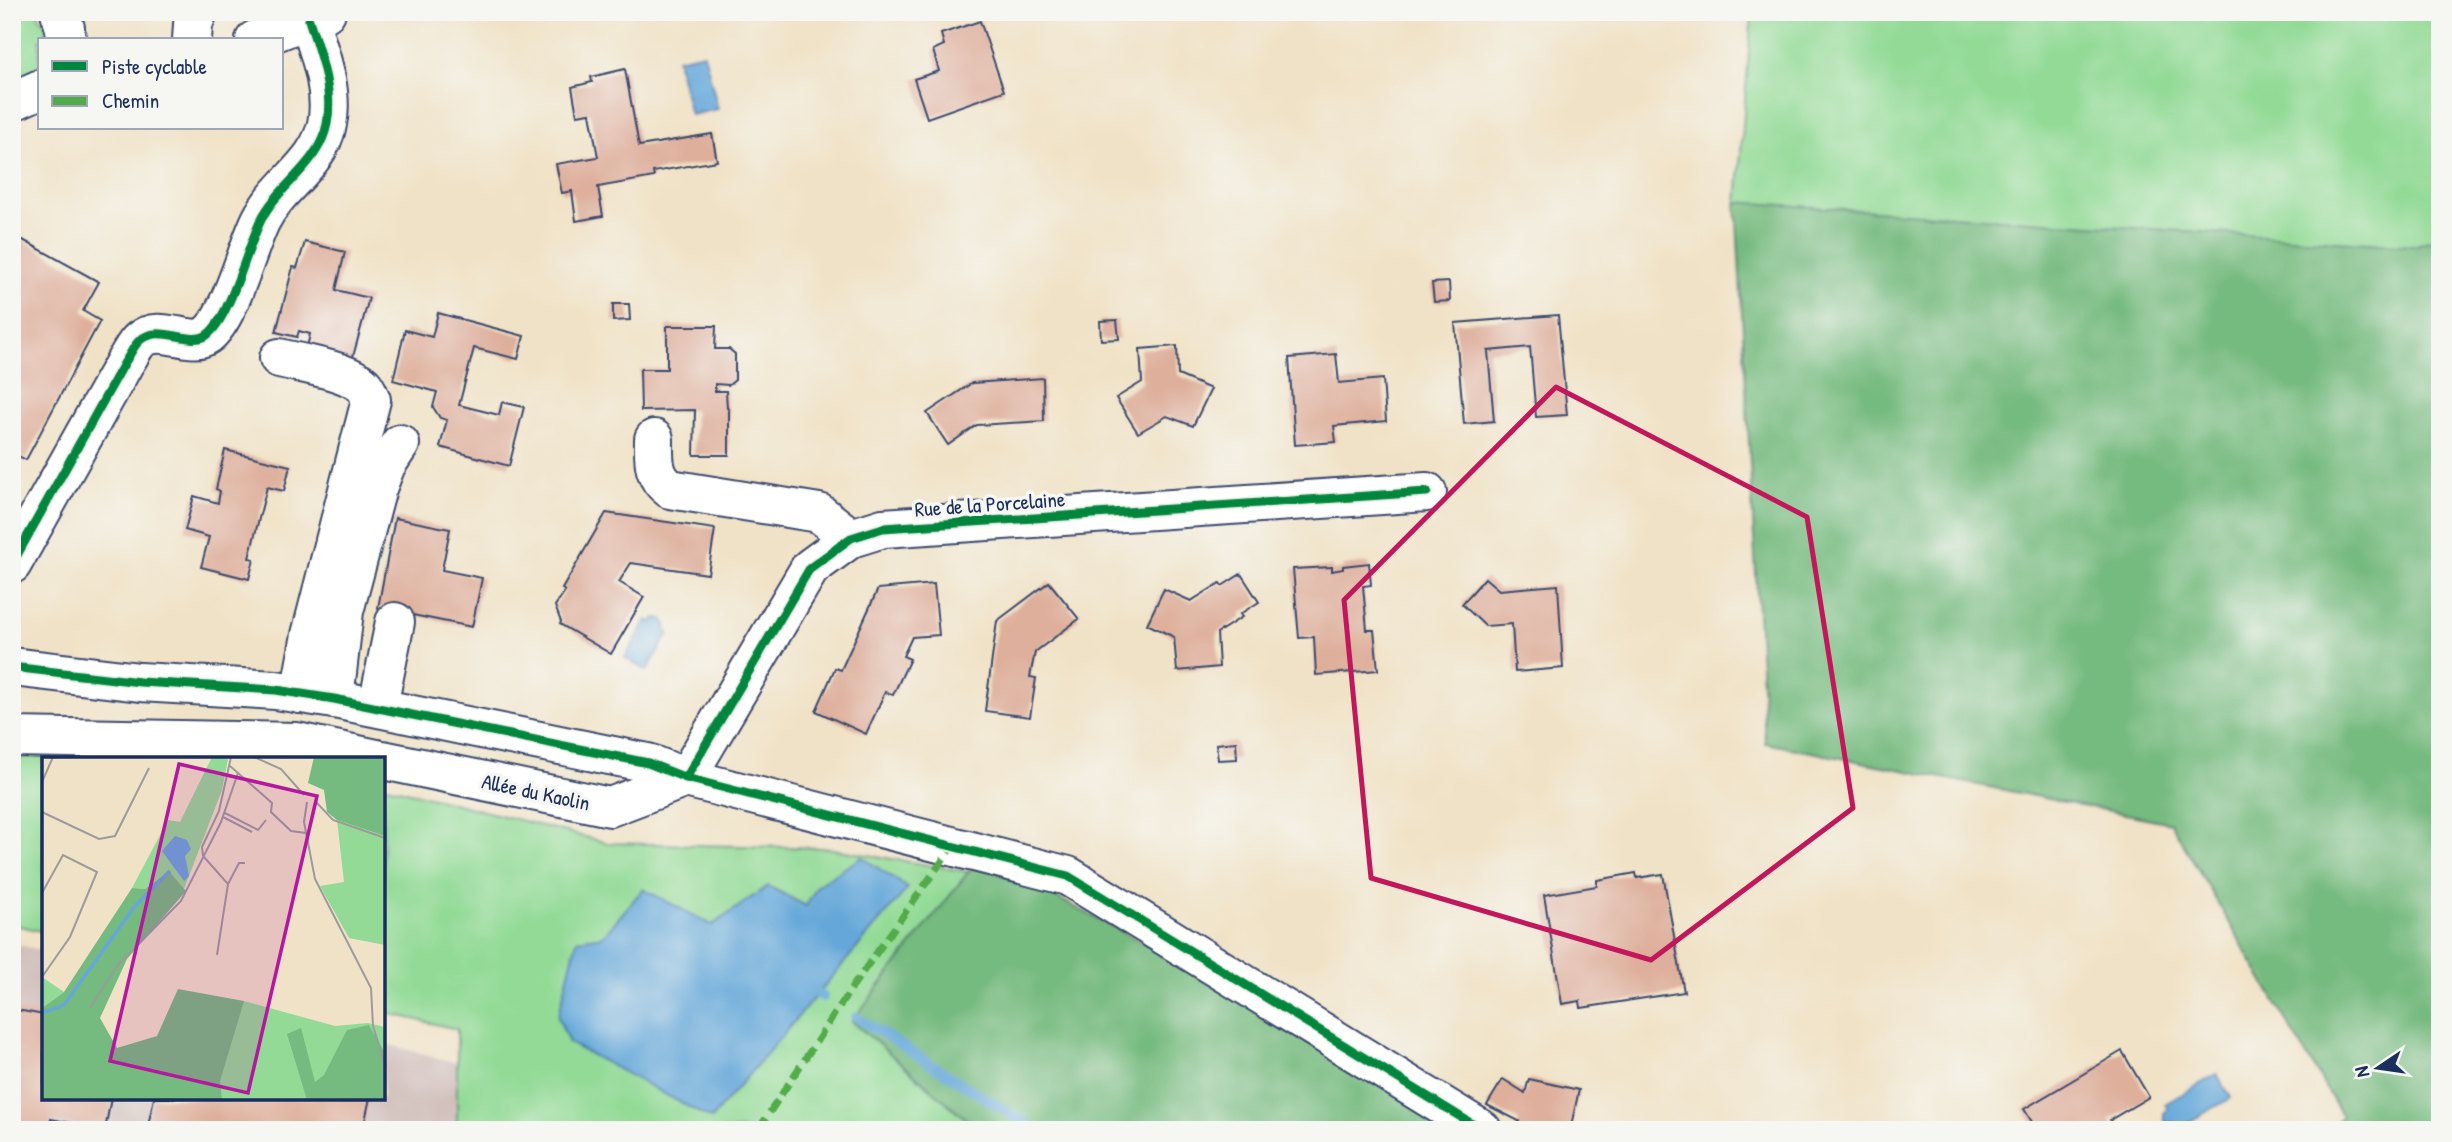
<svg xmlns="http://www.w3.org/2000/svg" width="2452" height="1142" font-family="'Patrick Hand',sans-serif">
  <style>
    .industrial { fill: #d1c0bc }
    .green { fill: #92da95; stroke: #56847a; stroke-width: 2 }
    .forest { fill: #75ba7e; stroke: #48746e; stroke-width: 2 }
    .water { fill: #65a7d9; stroke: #406b9c; stroke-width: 2 }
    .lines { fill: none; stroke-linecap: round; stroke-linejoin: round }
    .stream { stroke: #65a7d9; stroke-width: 10 }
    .building { fill: #deaf9b }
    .minor-casing { stroke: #3b4a6e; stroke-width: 42 }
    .minor { stroke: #fff; stroke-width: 38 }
    .quiet { stroke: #52ab49; stroke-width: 7; stroke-dasharray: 14 7; stroke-linecap: butt }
    .cycleway-casing { stroke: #f6f6f2; stroke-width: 13 }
    .cycleway { stroke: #00873e; stroke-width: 9 }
    .marked { fill: none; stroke: #c2185b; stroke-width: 5; stroke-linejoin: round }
    .labels { text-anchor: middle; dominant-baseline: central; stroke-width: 7; stroke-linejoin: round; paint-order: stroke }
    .street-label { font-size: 21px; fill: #1b2f5e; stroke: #f6f6f2 }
    .inset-river { fill: none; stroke: #65a7d9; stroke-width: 3.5 }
    .inset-road { fill: none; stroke: #9b9a9c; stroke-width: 2 }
    .view { fill: #b5179e; fill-opacity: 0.15; stroke: #b5179e; stroke-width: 3.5 }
    .inset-edge { fill: none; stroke: #1b2f5e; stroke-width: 3.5 }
  </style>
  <rect width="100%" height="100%" fill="#f6f6f2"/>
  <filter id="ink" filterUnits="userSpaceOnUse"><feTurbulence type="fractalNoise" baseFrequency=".0143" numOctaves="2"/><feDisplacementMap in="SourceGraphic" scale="14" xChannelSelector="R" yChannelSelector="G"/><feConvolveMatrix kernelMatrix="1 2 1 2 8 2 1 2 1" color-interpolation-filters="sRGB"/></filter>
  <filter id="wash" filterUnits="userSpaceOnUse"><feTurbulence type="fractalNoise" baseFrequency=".00686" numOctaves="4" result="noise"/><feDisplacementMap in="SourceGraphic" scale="28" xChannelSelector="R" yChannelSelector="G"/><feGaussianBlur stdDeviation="1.57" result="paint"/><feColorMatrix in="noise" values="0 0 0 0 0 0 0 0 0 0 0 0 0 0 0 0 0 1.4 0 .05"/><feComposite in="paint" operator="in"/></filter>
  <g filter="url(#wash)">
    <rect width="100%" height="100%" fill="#f0e2c6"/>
    <path class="industrial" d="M12 943 44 951V1098H383V1043L613 1105 657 1130H12Z"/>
    <g class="green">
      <path d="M12 12H36L45 25 48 40H40V64L31 74 12 81Z"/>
      <path d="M1752 12H2440V509L1737 203Z"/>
      <path d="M124 754 191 759H44V932L12 924V757Z"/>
      <path d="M383 785 608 843 827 848 969 872 852 1021 979 1130H471L457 1126V1029L383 1012Z"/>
    </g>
    <g class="forest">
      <path d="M1736 202 2414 246 2440 237V1130H2327L2342 1116 2171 823 1765 743Z"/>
      <path d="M980 857 1499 1130H979L852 1021Z"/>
    </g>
    <g class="water">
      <path d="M704 53 718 109 690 115 677 59Z"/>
      <path d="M656 618 663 619 666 623V631L669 633 647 671 625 658 647 620 651 622Z"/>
      <path d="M862 857 908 888 711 1119 569 1043 558 1017 577 940 603 936 643 889 712 925 768 886 806 906 818 885Z"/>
      <path d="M2217 1074 2231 1098 2178 1128 2175 1123H2168L2164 1120V1113L2168 1108 2165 1104Z"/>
    </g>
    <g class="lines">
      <g class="stream">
        <path d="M818 994 823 997"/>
        <path d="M856 1017 1036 1130"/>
      </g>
    </g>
    <g id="blocks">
      <g class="building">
        <path d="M980 21 1004 91 927 118 914 79 939 71 933 50 944 45 941 34Z"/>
        <path d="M625 69 639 146 712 134 717 161 653 172 654 177 598 187 603 216 576 221 572 191 562 193 556 164 598 157 590 113 577 115 572 87 592 82 591 77Z"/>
        <path d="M21 239 99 282 83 311 100 321 26 460 12 453V254Z"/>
        <path d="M305 242 345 252 336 290 369 298 351 364 306 352 310 334 299 331 297 337 276 332 293 267 297 268Z"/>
        <path d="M1449 282 1450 301 1434 302 1432 283Z"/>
        <path d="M613 304H629L630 320 613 321Z"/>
        <path d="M438 313 524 336 518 359 474 348 459 405 499 415 502 402 524 407 509 466 440 447 447 420 440 418 433 407 437 392 393 380 405 330 432 337Z"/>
        <path d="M1558 315 1567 415 1536 417 1530 347 1488 351 1494 421 1464 424 1455 323Z"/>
        <path d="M1117 320 1119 339 1101 340 1100 321Z"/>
        <path d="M667 326H716L715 349H729L735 354V380L729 385 715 384V391H726L727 408 729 409V455H694L695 410 641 411 640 369H667Z"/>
        <path d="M1177 346 1178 375 1211 389 1193 426 1167 416 1138 433 1116 398 1142 382 1140 349Z"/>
        <path d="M1336 354 1339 383 1383 379 1386 421 1334 426 1336 442 1295 445 1289 358Z"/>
        <path d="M1043 378 1044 421 977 425 948 445 927 413 972 383Z"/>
        <path d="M225 450 290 466 284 491 267 487 249 558 254 559 249 579 201 567 209 537 185 530 194 496 218 503 220 491 216 489Z"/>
        <path d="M606 513 715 529 708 574 631 563 619 582 644 597 611 654 560 624 561 622 555 606 565 591 562 589Z"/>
        <path d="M395 518 450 529 442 570 482 578 472 627 378 608Z"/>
        <path d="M1369 563 1371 585 1363 586 1367 630H1374L1378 670 1316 675 1314 637 1299 638 1293 569 1332 567V571L1343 569V566Z"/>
        <path d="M1241 574 1259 602 1240 614 1242 617 1217 633 1219 667 1177 671 1174 637 1147 624 1164 589 1191 601 1220 583 1222 586Z"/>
        <path d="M1485 578 1499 590 1558 585 1563 668 1515 672 1512 624 1485 626 1462 604Z"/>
        <path d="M1049 582 1079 619 1035 652 1030 677 1036 678 1030 717 985 711 997 621Z"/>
        <path d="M934 584 939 635 912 637 903 656 910 659 893 695 885 692 866 734 816 711 835 668 841 670 878 589Z"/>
        <path d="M1236 742 1237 759 1218 760 1216 744Z"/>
        <path d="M1636 873 1637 878 1663 874 1684 992 1581 1008 1580 1001 1562 1004 1544 895 1597 886V880Z"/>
        <path d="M12 1009 44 1015V1098H111L105 1130 51 1119 49 1130H12Z"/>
        <path d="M2122 1051 2149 1097 2110 1120 2115 1130H2037L2024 1109Z"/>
        <path d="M1503 1079 1525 1093 1529 1079 1579 1090 1570 1130H1517L1519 1121 1487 1105Z"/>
        <path d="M154 1098H370L363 1130H147Z"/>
      </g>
    </g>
  </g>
  <g filter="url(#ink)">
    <use href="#blocks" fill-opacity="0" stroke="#3b4a6e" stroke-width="2"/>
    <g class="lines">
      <defs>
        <g id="minor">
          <path d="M60 12 65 28 66 40"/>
          <path d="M192 40 193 24 198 12"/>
          <path d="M255 40 326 12"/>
          <path d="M12 100 18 99 40 89"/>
          <path d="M279 358C303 364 339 369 359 382 366 386 368 393 371 400L311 635 300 694"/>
          <path d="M654 439C654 459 652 476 670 489L819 513 851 538"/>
          <path d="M12 564 125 362C130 355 134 345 140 340 160 323 190 347 207 335 230 318 247 248 261 220 279 184 319 165 327 124 334 90 319 52 309 20"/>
          <path d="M12 667 140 682 276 690 334 699 648 763 686 778 1068 876 1482 1130"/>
          <path d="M334 699 344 611 377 488 386 465 400 444"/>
          <path d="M378 706 395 622"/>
          <path d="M12 737 297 742 377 759"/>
          <path d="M383 760 610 807 686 778"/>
          <path d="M686 778 810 568 851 538 883 528 1427 492"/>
        </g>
      </defs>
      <use href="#minor" class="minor-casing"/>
      <use href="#minor" class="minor"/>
      <path class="quiet" d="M758 1130 855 983 952 847"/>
      <defs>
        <g id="cycleway">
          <path d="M12 564 125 362C130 355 134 345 140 340 160 323 190 347 207 335 230 318 247 248 261 220 279 184 319 165 327 124 334 90 319 52 309 20"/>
          <path d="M12 667 140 682 276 690 334 699 648 763 686 778 1068 876 1482 1130"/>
          <path d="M686 778 810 568 851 538 883 528 1427 492"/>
        </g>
      </defs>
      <use href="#cycleway" class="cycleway-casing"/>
      <use href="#cycleway" class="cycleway"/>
    </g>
  </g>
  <path class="marked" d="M1556 387 1807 517 1853 808 1651 960 1371 878 1344 600Z"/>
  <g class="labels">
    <g class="street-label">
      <text transform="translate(990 504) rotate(-4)">Rue de la Porcelaine</text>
      <text transform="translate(536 792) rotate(12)">Allée du Kaolin</text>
    </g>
  </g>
  <g transform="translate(42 757)">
    <rect width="343" height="343" fill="#f0e2c6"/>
    <path d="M170 0 186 2 180 33 142 132 127 114 103 132 90 131 126 63 138 65ZM295 63 343 79V188L307 181 278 129 302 125ZM0 220 22 235 0 251ZM202 244 293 269 326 266 343 270V343H147Z" fill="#92da95"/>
    <path d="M272 0H343V79L295 63 285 55 282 33 266 26ZM127 114 144 134 85 202 58 261 75 291 115 279 136 232 202 244 178 324 180 343H0V251L22 235 90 131 103 132ZM327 268 343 296V343H265L245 277 259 271 273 325 282 318 305 273Z" fill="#75ba7e"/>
    <path d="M133 79 145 83 149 92 143 99 147 119 142 124 120 94Z" fill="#65a7d9"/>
    <path class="inset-river" d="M0 256 22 248 93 149 128 114"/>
    <path class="inset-road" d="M212 0 239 12 262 38M188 9 230 46 229 55 249 74 264 76M0 25 11 0M265 45 262 65 273 122 329 231 331 269 343 308M274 45 291 63 343 81M0 55 57 82 73 79 107 11M183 56 216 73 224 63M181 60 210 75M161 99 160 90 177 54 189 0M162 100 186 127 175 198M186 127 197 106H203M0 136 21 98 55 115 28 180 0 220M48 251 75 209 139 144 179 65 196 16"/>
    <path class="view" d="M137 7 275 39 206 336 68 304Z"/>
    <rect width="343" height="343" class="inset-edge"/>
  </g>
  <rect width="2452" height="1142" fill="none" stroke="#f6f6f2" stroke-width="42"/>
  <rect x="38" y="38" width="245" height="91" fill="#f6f6f2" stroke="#9ea6b7" stroke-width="2"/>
  <rect x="52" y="61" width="35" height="10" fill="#00873e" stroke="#9ea6b7" stroke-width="2"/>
  <text x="102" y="74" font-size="21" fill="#1b2f5e">Piste cyclable</text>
  <rect x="52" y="96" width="35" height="10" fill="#52ab49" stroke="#9ea6b7" stroke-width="2"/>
  <text x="102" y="108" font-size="21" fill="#1b2f5e">Chemin</text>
  <g transform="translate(2378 1068) rotate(257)" stroke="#f6f6f2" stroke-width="5" paint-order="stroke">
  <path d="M0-5L12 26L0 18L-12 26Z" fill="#1b2f5e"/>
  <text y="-10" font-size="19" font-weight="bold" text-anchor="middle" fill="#1b2f5e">N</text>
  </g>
</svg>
